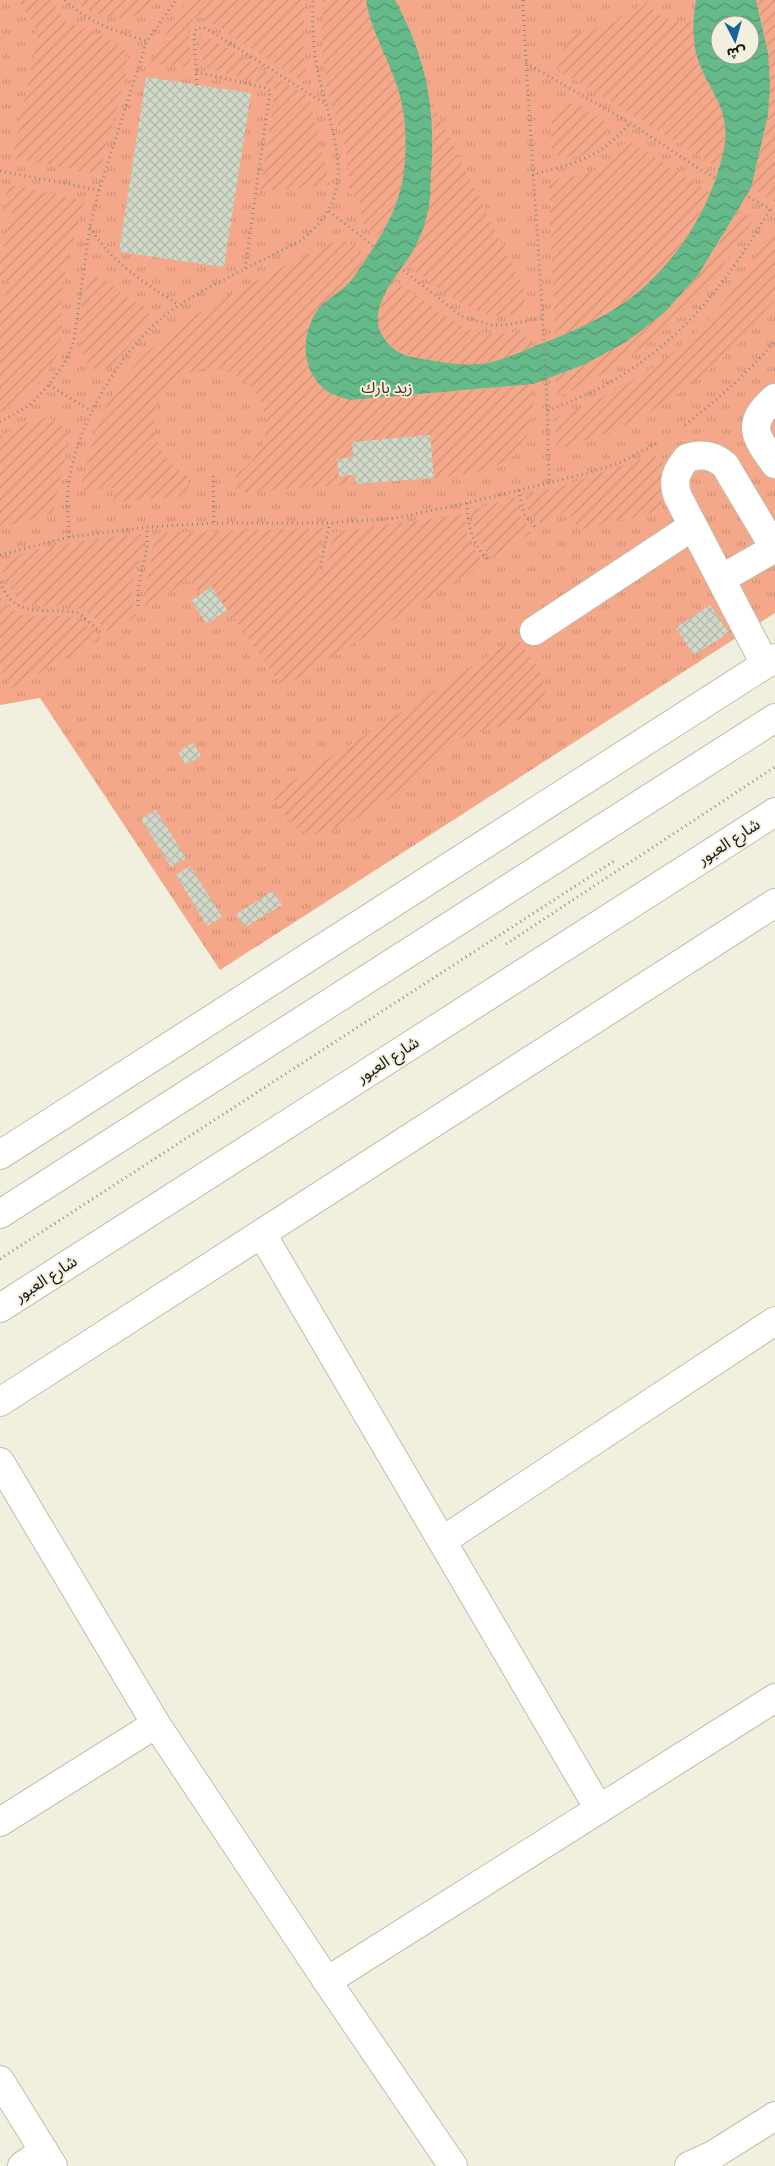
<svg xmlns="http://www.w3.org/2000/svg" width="775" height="2166" font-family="'Nunito Sans','Noto Sans Arabic',sans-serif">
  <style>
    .park { fill: url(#park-tufts); fill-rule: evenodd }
    .garden { fill: url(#garden-furrows) }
    .water { fill: url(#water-waves); fill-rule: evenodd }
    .building { fill: url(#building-cross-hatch) }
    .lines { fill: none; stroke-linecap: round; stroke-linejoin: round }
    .minor-casing { stroke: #bfbdac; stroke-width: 30 }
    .path { stroke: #8d8b80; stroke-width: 3; stroke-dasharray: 1 4; stroke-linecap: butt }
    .minor { stroke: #fff; stroke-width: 28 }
    .labels { text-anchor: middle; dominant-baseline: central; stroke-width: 4; stroke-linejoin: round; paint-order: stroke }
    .park-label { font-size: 16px; fill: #5f2b14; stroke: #f1efde }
    .street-label { font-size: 16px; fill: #15140f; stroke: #f1efde }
  </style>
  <defs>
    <pattern id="park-tufts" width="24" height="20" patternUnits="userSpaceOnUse" patternTransform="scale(1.25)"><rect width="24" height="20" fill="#f4a889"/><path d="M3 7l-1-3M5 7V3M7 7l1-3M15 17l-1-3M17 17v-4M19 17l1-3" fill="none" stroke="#d09075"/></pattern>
    <pattern id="garden-furrows" width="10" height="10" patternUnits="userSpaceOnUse" patternTransform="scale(1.25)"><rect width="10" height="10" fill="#f4a889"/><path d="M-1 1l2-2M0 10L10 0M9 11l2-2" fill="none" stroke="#d09075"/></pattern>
    <pattern id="water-waves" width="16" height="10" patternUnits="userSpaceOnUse" patternTransform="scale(1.25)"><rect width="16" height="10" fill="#66ba8a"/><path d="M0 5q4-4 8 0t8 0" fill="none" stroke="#53966f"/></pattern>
    <pattern id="building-cross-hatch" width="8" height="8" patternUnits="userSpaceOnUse" patternTransform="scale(1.25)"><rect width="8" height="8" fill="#d0d8c8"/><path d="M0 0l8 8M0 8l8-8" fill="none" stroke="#b2b8ab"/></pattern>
  </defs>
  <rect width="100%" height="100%" fill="#f1efde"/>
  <path class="park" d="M0 0H775V613L220 970 40 698 0 705ZM720 25H750V55H720Z"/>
  <g class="garden">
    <path d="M18 0H50L67 22 112 40 125 50 128 66 99 174 12 158 38 37 34 24Z"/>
    <path d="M74 0H160C137 26 98 21 74 0Z"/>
    <path d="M189 0H305L303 42 307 84 204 18H194L188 26 191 68 150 63 178 13Z"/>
    <path d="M323 0H366C371 32 390 59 398 90 409 127 409 173 395 210 391 219 384 228 379 236L362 222 360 201 350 193 346 150 327 89 322 48Z"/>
    <path d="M645 0C657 18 672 24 693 21 694 43 698 65 709 84 712 88 716 92 718 97 729 119 726 145 719 168L554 67 571 33C601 31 623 21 645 0Z"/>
    <path d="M756 0H775V202L751 188C757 164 766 138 768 113 773 74 767 38 756 0Z"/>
    <path d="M201 36H206L309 97 330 185 261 191 275 90 272 86 204 67 199 40Z"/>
    <path d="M431 100 526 293 523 307C495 339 429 280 405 263L415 249 434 136Z"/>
    <path d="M571 104H578L609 125C604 153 577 162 552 154 551 132 545 111 571 104Z"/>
    <path d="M631 142 710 193C675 266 630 309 555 339L549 187 555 180C572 176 590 176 604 164 612 156 619 142 631 142Z"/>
    <path d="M8 184 84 201C77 230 68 258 62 287 60 301 62 315 62 330 61 367 31 397 0 412V308L10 283 0 279V263L12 211 3 209Z"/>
    <path d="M738 210 754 218C702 306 650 353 558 397L555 376C611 354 661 323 698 275 713 255 726 232 738 210Z"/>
    <path d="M772 228 775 231V299L746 336 706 373 662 405 614 431 559 449 553 419C659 377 717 328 772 228Z"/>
    <path d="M345 240 367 256 352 280 320 307 305 343 307 363 316 380 370 400 533 384C538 461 501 472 434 478L430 435 352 442 353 457 337 459 339 476 355 475 356 484 236 493V475C255 461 270 442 265 417 263 400 254 386 239 377 176 339 114 434 188 476L189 496 114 502 113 488 79 491C87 466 92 439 102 415 140 327 250 286 328 244Z"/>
    <path d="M96 277 103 278 123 295 146 307 150 317 146 327 109 368C71 387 78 293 90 279Z"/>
    <path d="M394 280C416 294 452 325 476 331 491 335 507 333 522 331L533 347C518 353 505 360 489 362 434 373 343 353 394 280Z"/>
    <path d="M39 417C56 418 65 425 69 441L53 513 0 528V436Z"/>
    <path d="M654 455 661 460 663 464 661 511 579 530 567 510 542 525 528 512 525 494 562 486Z"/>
    <path d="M515 497 520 516 531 533 491 559 475 535 471 511Z"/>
    <path d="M464 514C465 534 471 548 485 563L283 687 211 587 200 595 188 579 145 610C144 583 154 559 153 533L324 528 319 556 313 569 323 570 329 558 333 532Z"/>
    <path d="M142 534C149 562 121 576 136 616L110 634C101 626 92 613 81 608 72 605 63 605 54 606 17 607 12 597 0 564 15 548 117 536 142 534Z"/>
    <path d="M0 596C23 630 46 610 74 618 86 621 94 631 102 639L10 689 7 672 0 673Z"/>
    <path d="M517 638C527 654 553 682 543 702 532 724 477 729 455 741 435 753 419 774 401 789 384 804 366 813 347 823 332 830 316 839 300 830 288 823 279 805 271 795Z"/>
  </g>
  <path class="water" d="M366 0H395C426 58 436 106 431 172 430 186 431 202 427 215 424 227 419 241 413 251 396 279 356 317 393 348 403 357 417 358 429 360 449 364 467 366 487 363 503 360 518 353 533 347 580 329 625 310 660 271 691 238 713 197 723 153 734 108 706 91 696 53 692 35 693 18 696 0H756L768 53 770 84 768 115 751 188 698 275 665 312 626 342 583 365 533 384 350 400C344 398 338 396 332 394 300 376 299 334 319 308 329 296 345 290 353 278 376 245 401 209 404 169 407 142 406 115 398 89 389 59 371 32 366 0ZM720 25H750V55H720Z"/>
  <g class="building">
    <path d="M146 77 251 93 224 267 119 252Z"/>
    <path d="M430 435 434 478 356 484 355 475 339 476 337 459 353 457 352 442Z"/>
    <path d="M211 587 227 610 207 624 191 601Z"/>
    <path d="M710 605 729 633 694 655 676 628Z"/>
    <path d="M193 743 201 756 186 765 178 752Z"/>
    <path d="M156 810 186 858 171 867 141 819Z"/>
    <path d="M190 866 222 917 207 926 176 875Z"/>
    <path d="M273 891 282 905 245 927 236 914Z"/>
  </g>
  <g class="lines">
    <defs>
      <g id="minor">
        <path d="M775 398C745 424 755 436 775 464"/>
        <path d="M721 579 775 548"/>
        <path d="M534 631 693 526"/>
        <path d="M765 664 678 497C672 481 676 471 687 458 702 453 713 455 725 465L775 549"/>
        <path d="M0 1155 775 658"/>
        <path d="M0 1214 775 718"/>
        <path d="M262 1234 599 1809"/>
        <path d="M0 1308 775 812"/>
        <path d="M0 1402 775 903"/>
        <path d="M0 1462 156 1724 327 1981 453 2166"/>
        <path d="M442 1541 775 1321"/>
        <path d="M0 1822 156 1724"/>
        <path d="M327 1981 775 1698"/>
        <path d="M0 2080 53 2166"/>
        <path d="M22 2166 44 2151"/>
        <path d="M689 2166 713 2155 775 2116"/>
      </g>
    </defs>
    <use href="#minor" class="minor-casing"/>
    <g class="path">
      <path d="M65 0C89 23 116 32 147 41"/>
      <path d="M523 0C530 161 547 322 549 483"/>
      <path d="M526 63 630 123 698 168 775 212"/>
      <path d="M196 72 266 88 270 91 245 269"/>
      <path d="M197 85 194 36 196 29 204 27 324 103"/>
      <path d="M0 171 99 190"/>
      <path d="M532 175C576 163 599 159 630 123"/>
      <path d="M329 211 461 316 491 325H506L543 318"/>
      <path d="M90 227C111 263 145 283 179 305"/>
      <path d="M49 385 91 411"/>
      <path d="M548 411C563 404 579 398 594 391 676 349 725 287 770 209"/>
      <path d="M0 422 30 405 49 385 67 359 74 340 90 226 99 190 147 41 176 0"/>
      <path d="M685 425C718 399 748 373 775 341"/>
      <path d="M213 476 214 523"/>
      <path d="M519 490 524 514 537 529"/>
      <path d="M467 503C468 526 472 543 488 560"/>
      <path d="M69 537C69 521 66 503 68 488 75 425 126 337 181 304 219 280 262 261 302 240 318 226 331 212 336 190 345 157 325 107 318 73 313 49 312 24 313 0"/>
      <path d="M0 555 69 537 147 527 214 523H330L395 518 467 503 588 473 622 462 657 443"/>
      <path d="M320 567 330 523"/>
      <path d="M0 582C16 622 46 606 79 613L99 631"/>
      <path d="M138 606V590L147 547V527"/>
      <path d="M506 944 775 767"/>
      <path d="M0 1259 614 861"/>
    </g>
    <use href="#minor" class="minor"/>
  </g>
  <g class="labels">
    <g class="park-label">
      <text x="387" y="388">زيد بارك</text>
    </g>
    <g class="street-label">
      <text transform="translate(729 842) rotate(-33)">شارع العبور</text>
      <text transform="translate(388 1060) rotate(-33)">شارع العبور</text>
      <text transform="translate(46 1279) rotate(-33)">شارع العبور</text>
    </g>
  </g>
  <g transform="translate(735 40) rotate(174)"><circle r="24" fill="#f1efde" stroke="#99978b"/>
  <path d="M0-4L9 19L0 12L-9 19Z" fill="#146396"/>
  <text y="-8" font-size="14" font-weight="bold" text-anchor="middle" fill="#15140f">ش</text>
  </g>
</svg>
